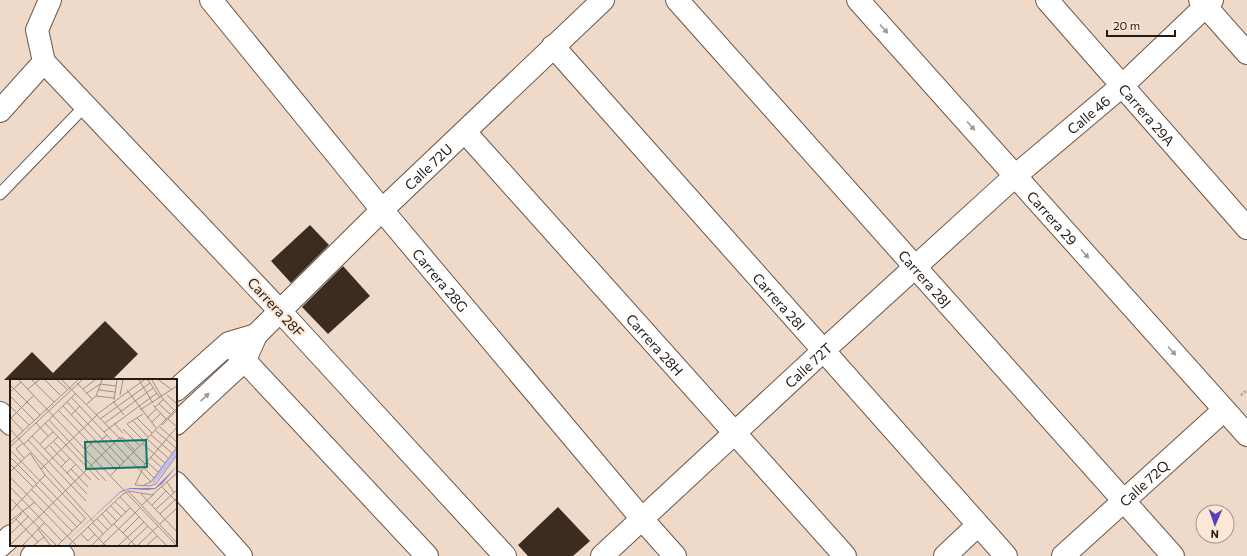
<svg xmlns="http://www.w3.org/2000/svg" width="1247" height="556" font-family="Commissioner,sans-serif">
  <style>
    .building { fill: #3c2c20 }
    .lines { fill: none; stroke-linecap: round; stroke-linejoin: round }
    .lane-casing { stroke: #695749; stroke-width: 13 }
    .street-casing { stroke: #695749; stroke-width: 24 }
    .secondary-casing { stroke: #695749; stroke-width: 24 }
    .path { stroke: #ad9c8f; stroke-width: 2.5; stroke-dasharray: 2 2; stroke-linecap: butt }
    .lane { stroke: #fff; stroke-width: 11 }
    .street { stroke: #fff; stroke-width: 22 }
    .secondary { stroke: #fff; stroke-width: 22 }
    .oneway { fill: #9c9896 }
    .labels { text-anchor: middle; dominant-baseline: central; stroke-width: 4; stroke-linejoin: round; paint-order: stroke }
    .street-label { font-size: 14px; fill: #231b16; stroke: #fde7d7 }
    .inset-road { fill: none; stroke: #9d8e82; stroke-width: 1 }
    .view { fill: #0f766e; fill-opacity: 0.15; stroke: #0f766e; stroke-width: 2 }
    .inset-edge { fill: none; stroke: #231b16; stroke-width: 2 }
  </style>
  <rect width="100%" height="100%" fill="#efdaca"/>
  <g class="building">
    <path d="M310 225 329 245 291 283 271 261Z"/>
    <path d="M343 266 370 296 328 334 302 307Z"/>
    <path d="M105 321 138 354 112 380H4L32 352 53 373Z"/>
    <path d="M558 507 590 541 573 556H528L518 545Z"/>
  </g>
  <g class="lines">
    <defs>
      <path id="lane" d="M0 194 85 106"/>
      <g id="street">
        <path id="s1" d="M211 0 382 210 642 519 675 556"/>
        <path id="s2" d="M677 0 1173 556"/>
        <path id="s3" d="M1047 0 1247 228"/>
        <path d="M1200 0 1247 53"/>
        <path id="s4" d="M553 46 1006 556"/>
        <path id="s5" d="M44 62 280 311 382 210 603 0"/>
        <path d="M44 62 37 30 50 0"/>
        <path d="M0 111 44 62"/>
        <path id="s6" d="M465 132 845 556"/>
        <path d="M231 346 427 556"/>
        <path d="M0 413 11 424"/>
        <path d="M176 483 241 556"/>
        <path d="M53 545 63 556"/>
        <path id="s7" d="M602 556 823 351 1015 176 1123 85 1212 0"/>
        <path d="M945 556 978 525"/>
        <path id="s8" d="M1063 556 1224 410"/>
      </g>
      <g id="secondary">
        <path id="s9" d="M858 0 1247 435"/>
        <path d="M176 390 229 343 256 335"/>
        <path d="M176 424 245 360 256 335 280 311 505 556"/>
        <path d="M0 546 11 536"/>
        <path d="M32 556 44 545"/>
      </g>
    </defs>
    <use href="#lane" class="lane-casing"/>
    <use href="#street" class="street-casing"/>
    <use href="#secondary" class="secondary-casing"/>
    <path class="path" d="M1241 395 1247 390"/>
    <use href="#lane" class="lane"/>
    <use href="#street" class="street"/>
    <use href="#secondary" class="secondary"/>
  </g>
  <defs><path id="oneway-solid" d="M-6-.8H1V-3.2L6.5 0L1 3.2V.8H-6Z"/></defs>
  <g class="oneway">
    <use href="#oneway-solid" transform="translate(884 29) rotate(48)"/>
    <use href="#oneway-solid" transform="translate(971 126) rotate(48)"/>
    <use href="#oneway-solid" transform="translate(1085 254) rotate(48)"/>
    <use href="#oneway-solid" transform="translate(1172 351) rotate(48)"/>
    <use href="#oneway-solid" transform="translate(205 397) rotate(-43)"/>
  </g>
  <g class="labels">
    <g class="street-label">
      <text stroke="none"><textPath href="#s7" startOffset="657">Calle 46</textPath></text>
      <text stroke="none"><textPath href="#s3" startOffset="152">Carrera 29A</textPath></text>
      <text stroke="none"><textPath href="#s5" startOffset="550">Calle 72U</textPath></text>
      <text stroke="none"><textPath href="#s9" startOffset="292">Carrera 29</textPath></text>
      <text stroke="none"><textPath href="#s2" startOffset="373">Carrera 28J</textPath></text>
      <text stroke="none"><textPath href="#s1" startOffset="362">Carrera 28G</textPath></text>
      <text stroke="none"><textPath href="#s4" startOffset="341">Carrera 28I</textPath></text>
      <text transform="translate(276 307) rotate(47)">Carrera 28F</text>
      <text stroke="none"><textPath href="#s6" startOffset="285">Carrera 28H</textPath></text>
      <text stroke="none"><textPath href="#s7" startOffset="281">Calle 72T</textPath></text>
      <text stroke="none"><textPath href="#s8" startOffset="109">Calle 72Q</textPath></text>
    </g>
  </g>
  <g transform="translate(10 379)">
    <rect width="167" height="167" fill="#efdaca"/>
    <path d="M167 68V76L144 105 142 101Z" fill="#bebcf5"/>
    <path d="M167 87 152 105 145 110 137 111 120 110 111 113 53 166 111 112 120 109H145Z" fill="#8680d4"/>
    <path class="inset-road" d="M9 1 166 166M22 1 44 23M35 1 50 16M47 1 57 10M52 1 135 85M129 1 143 24M138 1 150 19M142 1 153 20 164 31M149 1 162 11M67 4 82 20M0 6 30 36M18 10 29 1M73 10 85 1M89 11 105 13M117 11 146 49M0 13 11 3M77 14 90 5 106 7M110 16 113 1M157 16 167 25M0 17 24 41M86 17 104 19M62 19 141 103M104 21 107 1M103 22 114 36M57 23 114 83M77 25 86 17 92 1M149 25 160 35M143 26 156 40M0 27 19 46M53 27 110 87M145 28 154 20M48 31 106 91M130 31 167 7M133 35 117 45 134 62M61 36 70 27M86 36 134 1M1 39 13 52M127 39 142 54M137 39 146 30M0 40 24 16M90 40 140 4M158 40 167 48M39 41 96 102M123 42 138 58M26 44 38 57M35 44 89 101M95 44 143 9M104 44 113 54M141 44 151 34M152 46 167 31M150 48 167 63M167 48 135 85 125 106 139 107 146 105 167 76M0 50 84 143M113 50 129 66M146 52 166 69M94 53 147 14M141 56 162 74M22 57 77 115M109 59H113L125 72M137 60 158 79M18 61 76 122M44 63 81 101M0 64 68 1M13 64 6 70 14 79M88 64 97 56M14 65 66 14M30 65 43 53M133 65 155 84M40 67 56 84M0 68 72 1M35 70 48 58M76 70 85 61M0 71 71 144M0 78 27 105M140 78 151 88M137 83 148 93M0 85 23 108M51 88 60 79M134 89 144 99M31 90 87 36M61 90 78 108M0 93 20 74M57 94 66 85M35 96 76 140M101 96 167 29M0 98 66 166M157 103 164 114M26 106 67 148M134 106 141 103 167 68M0 108 52 162M152 108 167 123M21 110 62 152M118 112 167 164M131 115 167 153M110 118 156 166M0 119 46 166M105 123 116 133M132 126 144 115M142 126 156 112M101 127 112 138M146 130 167 111M96 131 107 142M0 133 35 96 20 74M92 135 102 147M150 135 167 119M6 140 28 163M87 140 98 151M0 142 25 123M83 144 93 155M104 145 125 166M150 145 167 129M0 146 12 134M78 148 95 166M28 150 40 166M113 154 129 138M0 155 19 137M71 155 78 162 85 155M0 166 109 59M13 166 34 144M24 166 34 158M48 166 76 139M59 166 113 115 119 112 142 116 167 94M82 166 120 129M92 166 130 129M109 166 134 143M118 166 138 147M128 166 148 147M137 166 147 157"/>
    <path class="view" d="M136 61 137 88 76 90 75 63Z"/>
    <rect width="167" height="167" class="inset-edge"/>
  </g>
  <g transform="translate(1215 524) rotate(182)"><circle r="19" fill="#fde7d7" stroke="#a6958a"/>
  <path d="M0-3L7 15L0 10L-7 15Z" fill="#5842bb"/>
  <text y="-6" font-size="11" font-weight="bold" text-anchor="middle" fill="#231b16">N</text>
  </g>
  <path d="M1107 30v6h68v-6" fill="none" stroke="#231b16" stroke-width="2"/>
  <text x="1113" y="30" font-size="12" fill="#231b16" stroke="#fde7d7" stroke-width="3" paint-order="stroke">20 m</text>
</svg>
